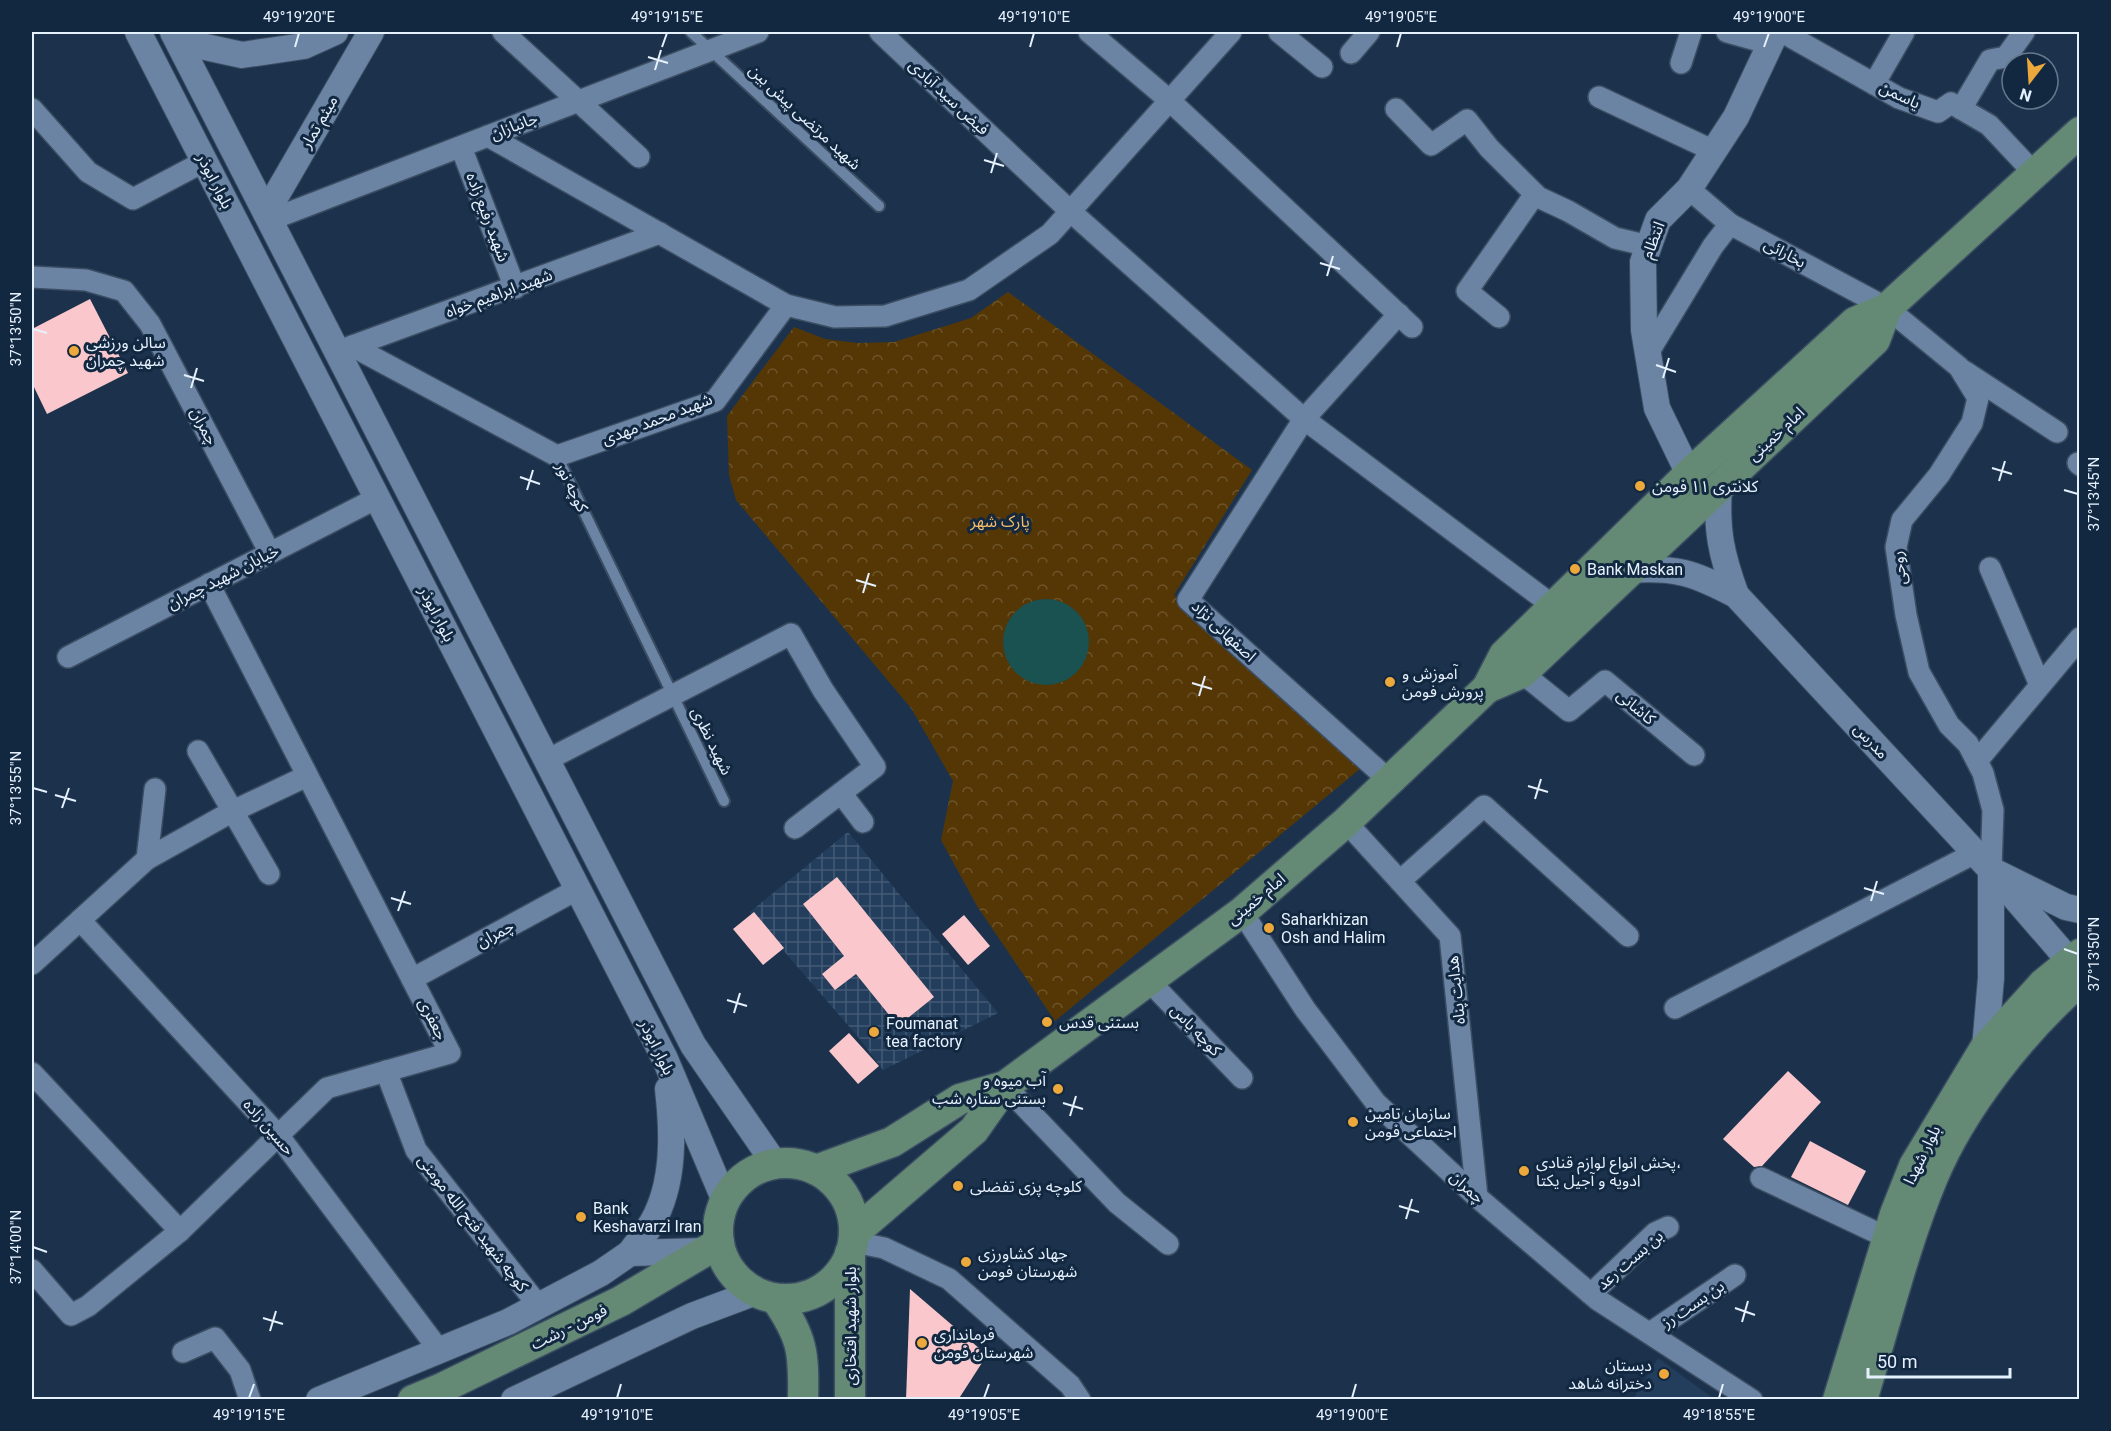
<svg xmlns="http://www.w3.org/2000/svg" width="2111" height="1431" font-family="Roboto,'Noto Sans Arabic',sans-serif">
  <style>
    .built { fill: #233e5c }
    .industrial { fill: url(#industrial-grid) }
    .park { fill: url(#park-crowns) }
    .water { fill: #1a5151 }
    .building { fill: #fac8cc }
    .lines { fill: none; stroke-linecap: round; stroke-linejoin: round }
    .service-casing { stroke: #3b4d62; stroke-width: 14 }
    .minor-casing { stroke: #3b4d62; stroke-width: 24 }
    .tertiary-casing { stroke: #3b4d62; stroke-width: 28 }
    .secondary-casing { stroke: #3b4d62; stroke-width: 33 }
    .service { stroke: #6b84a3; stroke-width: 10 }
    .minor { stroke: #6b84a3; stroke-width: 21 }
    .tertiary { stroke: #6b84a3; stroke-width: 26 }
    .secondary { stroke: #648a75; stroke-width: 30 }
    .ticks { fill: none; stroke: #e6f1fe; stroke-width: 2 }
    .poi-dot { fill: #eda83c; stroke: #122841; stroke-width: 2 }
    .labels { text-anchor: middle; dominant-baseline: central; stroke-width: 6; stroke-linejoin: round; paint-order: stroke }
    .street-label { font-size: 16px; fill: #e6f1fe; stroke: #122841 }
    .poi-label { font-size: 16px; fill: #e6f1fe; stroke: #122841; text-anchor: start }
    .park-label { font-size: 16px; fill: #fabd67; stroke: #122841 }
    .neatline { fill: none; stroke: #e6f1fe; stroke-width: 2 }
    .ticks-label { font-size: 15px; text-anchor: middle; fill: #e6f1fe }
  </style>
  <defs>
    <pattern id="industrial-grid" width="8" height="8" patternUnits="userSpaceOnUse" patternTransform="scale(1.5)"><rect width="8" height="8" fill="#233e5c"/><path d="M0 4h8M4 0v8" fill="none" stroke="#435a74"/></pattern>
    <pattern id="park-crowns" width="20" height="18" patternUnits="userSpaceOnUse" patternTransform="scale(1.5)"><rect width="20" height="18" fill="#543705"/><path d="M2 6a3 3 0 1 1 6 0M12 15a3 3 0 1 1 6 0" fill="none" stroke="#6d542a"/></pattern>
  </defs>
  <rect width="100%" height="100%" fill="#1c324c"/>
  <path class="built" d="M1658 1358 1714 1399H1633Z"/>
  <path class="industrial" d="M848 832 998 1013 883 1070 859 1038 750 912Z"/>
  <path class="park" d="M1008 292 1252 470 1174 595 1301 707 1361 768 1055 1021 977 906 941 840 953 781 911 708 736 500 729 475 727 416 794 327 825 339 858 343 894 342 971 318Z"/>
  <circle class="water" cx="1046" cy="642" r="43"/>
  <g class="building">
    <path d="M90 299 128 373 47 414 32 383V329Z"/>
    <path d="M837 877 934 997 898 1026 856 974 835 990 822 974 844 956 803 904Z"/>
    <path d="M754 912 784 948 763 965 733 929Z"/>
    <path d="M964 915 990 946 968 965 942 934Z"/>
    <path d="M849 1033 879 1066 858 1084 829 1051Z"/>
    <path d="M1788 1071 1821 1102 1762 1166 1754 1167 1723 1139Z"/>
    <path d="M1810 1141 1866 1171 1848 1205 1791 1177Z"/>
    <path d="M910 1289 987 1355 958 1400H906Z"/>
  </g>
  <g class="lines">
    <defs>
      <g id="service">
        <path d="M691 32 879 206"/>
        <path d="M557 456 724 801"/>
      </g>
      <g id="minor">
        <path d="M503 32 639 157"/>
        <path d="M880 32 1070 211 1304 419 1552 605"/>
        <path d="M1089 32 1169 100 1412 327"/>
        <path d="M1279 32 1322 67"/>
        <path d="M1727 32 1770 44"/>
        <path d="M1782 32 1899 98 1938 112 1951 103 1989 125 2035 174"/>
        <path d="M1351 53 1369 32"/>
        <path d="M1681 63 1691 32"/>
        <path d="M1874 84 1904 32"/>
        <path d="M1599 97 1714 151"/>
        <path d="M32 109 88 172 133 199 205 161"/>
        <path d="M1396 109 1431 145 1467 120 1489 148 1538 197 1568 211 1615 238 1649 246"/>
        <path d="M1961 109 1990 60 2006 57 2024 32"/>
        <path d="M488 136 786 305 835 317 885 316 969 290 1050 234 1231 32"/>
        <path d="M461 147 515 288"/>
        <path d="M1689 189 1730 224 1887 308 1959 367 1978 398 1972 423 1939 475 1902 520 1896 547 1906 615 1919 672 1949 725 1968 744 1983 773 1993 810 1991 870"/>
        <path d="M270 220 758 32"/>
        <path d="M32 277 86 280 124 291 150 324 270 553"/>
        <path d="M1499 317 1467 291 1535 194"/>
        <path d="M352 346 557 456 715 401 786 305"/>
        <path d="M344 349 660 233"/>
        <path d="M1648 353 1713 246 1730 224"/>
        <path d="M1964 371 2057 432"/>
        <path d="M2078 463 2080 465"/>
        <path d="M1990 568 2040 685"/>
        <path d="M68 657 377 498"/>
        <path d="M1522 673 1569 711 1605 681 1694 755"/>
        <path d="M198 751 269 874"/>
        <path d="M547 760 791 634 823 690 875 767 795 828"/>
        <path d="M1977 761 2080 638"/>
        <path d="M1391 782 1188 600 1304 419 1399 314"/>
        <path d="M841 793 863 822"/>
        <path d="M1346 822 1450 936 1477 1197"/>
        <path d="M147 859 155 789"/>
        <path d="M1400 881 1484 806 1628 936"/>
        <path d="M1242 912 1305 1009 1376 1103 1477 1197 1598 1300 1752 1400"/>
        <path d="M80 920 278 1135 439 1350"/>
        <path d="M32 964 147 859 233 811 307 776"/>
        <path d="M412 979 578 889"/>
        <path d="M1150 982 1242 1078"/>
        <path d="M1675 1008 1975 853"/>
        <path d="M386 1071 416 1150 538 1305"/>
        <path d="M32 1073 180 1231"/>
        <path d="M1005 1086 1117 1203 1168 1244"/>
        <path d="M1761 1178 1888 1238"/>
        <path d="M854 1242 884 1248 949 1279 1070 1385 1080 1400"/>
        <path d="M32 1270 71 1315 88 1306 180 1231 327 1088 450 1053 209 584"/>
        <path d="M1591 1294 1655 1233 1668 1227"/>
        <path d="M1650 1333 1735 1275"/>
        <path d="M183 1352 215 1338 240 1370 250 1400"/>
      </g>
      <g id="tertiary">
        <path d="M138 32 665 1059 725 1201"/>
        <path d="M173 32 693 1045 775 1164"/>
        <path d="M178 41 242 55 304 46 335 32"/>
        <path d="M266 213 371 32"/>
        <path d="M1689 474 1657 408 1644 330 1643 262 1658 220 1689 189 1736 117 1776 32"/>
        <path d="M1719 486C1716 530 1721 554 1736 595"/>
        <path d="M1629 570C1677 567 1694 573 1736 595L1991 870 2080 973"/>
        <path d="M1985 1048 1991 978V870L2066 907 2080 910"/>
        <path d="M630 1253C637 1243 646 1233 652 1223 675 1183 673 1132 668 1089"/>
        <path d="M319 1400 508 1322 601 1273 630 1253 705 1251"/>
        <path d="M514 1400 692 1316 756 1292"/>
      </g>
      <g id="secondary">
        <path d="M1487 688 1522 673 1875 340 1887 308"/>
        <circle cx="786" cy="1231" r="68"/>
        <path d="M816 1170 892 1142 960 1099 1005 1086"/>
        <path d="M854 1233 974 1130 1005 1086 1242 912 1346 822 1487 688 1504 655 1689 474 1855 322 1887 308 2080 132"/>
        <path d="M776 1299C803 1338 804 1353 803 1400"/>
        <path d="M413 1400 442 1388 621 1301 719 1243"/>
        <path d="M850 1400V1253"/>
        <path d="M1838 1400 1895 1214 1914 1166 1985 1048 2043 984 2080 954"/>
        <path d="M1862 1400C1885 1326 1903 1249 1933 1177 1962 1108 2023 1030 2080 981"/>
      </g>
    </defs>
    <use href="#service" class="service-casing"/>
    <use href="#minor" class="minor-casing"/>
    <use href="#tertiary" class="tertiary-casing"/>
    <use href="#secondary" class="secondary-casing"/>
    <use href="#service" class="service"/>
    <use href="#minor" class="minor"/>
    <use href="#tertiary" class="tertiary"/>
    <use href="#secondary" class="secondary"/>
  </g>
  <path class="ticks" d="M295 47 299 33M662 47 667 33M1030 47 1034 33M1397 47 1401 33M1764 47 1769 33M648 57 668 63M655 70 661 50M984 160 1004 166M991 173 997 153M1320 263 1340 269M1327 276 1333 256M33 329 47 333M1656 365 1676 372M184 375 204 381M1663 378 1669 358M191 388 197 368M1992 468 2012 474M520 477 540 484M1999 481 2005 461M527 490 533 470M2064 490 2078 494M856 580 876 586M863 593 869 573M1192 683 1212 689M1199 696 1205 676M1528 786 1548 792M33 788 47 792M55 795 76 801M1535 799 1541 779M62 808 69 788M1864 888 1884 894M391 898 411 904M1871 901 1877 881M398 911 405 891M2064 949 2078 954M727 1000 747 1006M734 1013 740 993M1063 1103 1083 1109M1070 1116 1076 1096M1399 1206 1419 1212M1406 1219 1412 1199M33 1247 47 1252M1735 1308 1755 1315M263 1318 283 1324M1742 1322 1748 1301M270 1331 276 1311M249 1398 254 1384M617 1398 621 1384M984 1398 989 1384M1352 1398 1356 1384M1719 1398 1723 1384"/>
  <g class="poi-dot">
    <circle cx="74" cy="351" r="6"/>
    <circle cx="1640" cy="486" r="6"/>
    <circle cx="1575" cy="569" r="6"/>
    <circle cx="1390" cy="682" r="6"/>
    <circle cx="1269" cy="928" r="6"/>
    <circle cx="1047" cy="1022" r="6"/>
    <circle cx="874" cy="1032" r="6"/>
    <circle cx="1058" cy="1089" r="6"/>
    <circle cx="1353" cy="1122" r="6"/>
    <circle cx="1524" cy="1171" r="6"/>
    <circle cx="958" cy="1186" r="6"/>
    <circle cx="581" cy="1217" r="6"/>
    <circle cx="966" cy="1262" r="6"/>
    <circle cx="922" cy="1343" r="6"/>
    <circle cx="1664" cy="1374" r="6"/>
  </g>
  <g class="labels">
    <g class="street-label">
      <text transform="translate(1900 95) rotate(25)">یاسمن</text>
      <text transform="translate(949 97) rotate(43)">فیض سید آبادی</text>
      <text transform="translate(805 117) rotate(43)">شهید مرتضی پیش بین</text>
      <text transform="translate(319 122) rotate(-60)">میثم تمار</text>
      <text transform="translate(514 126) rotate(-21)">جانبازان</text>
      <text transform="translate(215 181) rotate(63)">بلوار ابوذر</text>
      <text transform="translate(488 217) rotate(69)">شهید رفیع زاده</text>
      <text transform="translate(1653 240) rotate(-69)">انتظام</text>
      <text transform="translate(1785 253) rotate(28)">بخارائی</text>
      <text transform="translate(499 293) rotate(-20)">شهید ابراهیم خواه</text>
      <text transform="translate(657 419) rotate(-21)">شهید محمد مهدی</text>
      <text transform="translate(204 426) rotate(62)">چمران</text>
      <text transform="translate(1776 434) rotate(-43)">امام خمینی</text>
      <text transform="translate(572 487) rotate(64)">کوچه نور</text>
      <text transform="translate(1899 568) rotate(-97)">روحی</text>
      <text transform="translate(223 577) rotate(-27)">خیابان شهید چمران</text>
      <text transform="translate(437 614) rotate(63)">بلوار ابوذر</text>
      <text transform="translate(1224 631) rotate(43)">اصفهانی نژاد</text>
      <text transform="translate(1636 707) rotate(40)">کاشانی</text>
      <text transform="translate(712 741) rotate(64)">شهید نظری</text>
      <text transform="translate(1871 741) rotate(47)">مدرس</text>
      <text transform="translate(1256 899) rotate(-40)">امام خمینی</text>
      <text transform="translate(495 934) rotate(-28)">چمران</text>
      <text transform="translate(1456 990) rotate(-96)">هدایت پناه</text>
      <text transform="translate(433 1019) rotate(63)">جعفری</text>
      <text transform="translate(1196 1030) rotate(46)">کوچه یاس</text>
      <text transform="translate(657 1047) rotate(64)">بلوار ابوذر</text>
      <text transform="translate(269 1127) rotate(49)">حسین زاده</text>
      <text transform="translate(1922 1155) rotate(-64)">بلوار شهدا</text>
      <text transform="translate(1467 1187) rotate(42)">چمران</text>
      <text transform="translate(473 1223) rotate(52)">کوچه شهید فتح الله مومنی</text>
      <text transform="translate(1630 1260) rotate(-41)">بن بست رعد</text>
      <text transform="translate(1693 1304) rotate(-34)">بن بست رز</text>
      <text transform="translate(850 1326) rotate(-90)">بلوار شهید افتخاری</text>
      <text transform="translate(569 1327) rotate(-26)">فومن - رشت</text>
    </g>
    <g class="poi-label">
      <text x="86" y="342">سالن ورزشی<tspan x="86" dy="18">شهید چمران</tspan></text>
      <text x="1652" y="486">کلانتری ۱۱ فومن</text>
      <text x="1587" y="569">Bank Maskan</text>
      <text x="1402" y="673">آموزش و<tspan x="1402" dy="18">پرورش فومن</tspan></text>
      <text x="1281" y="919">Saharkhizan<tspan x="1281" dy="18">Osh and Halim</tspan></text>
      <text x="1059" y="1022">بستنی قدس</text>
      <text x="886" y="1023">Foumanat<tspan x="886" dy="18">tea factory</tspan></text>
      <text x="1046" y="1080" text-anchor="end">آب میوه و<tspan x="1046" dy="18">بستنی ستاره شب</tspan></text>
      <text x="1365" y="1113">سازمان تامین<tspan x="1365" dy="18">اجتماعی فومن</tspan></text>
      <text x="1536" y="1162">پخش انواع لوازم قنادی،<tspan x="1536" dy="18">ادویه و آجیل یکتا</tspan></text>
      <text x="970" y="1186">کلوچه پزی تفضلی</text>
      <text x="593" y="1208">Bank<tspan x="593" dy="18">Keshavarzi Iran</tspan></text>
      <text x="978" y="1253">جهاد کشاورزی<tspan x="978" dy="18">شهرستان فومن</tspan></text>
      <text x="934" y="1334">فرمانداری<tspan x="934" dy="18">شهرستان فومن</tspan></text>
      <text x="1652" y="1365" text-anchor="end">دبستان<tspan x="1652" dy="18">دخترانه شاهد</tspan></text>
    </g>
    <g class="park-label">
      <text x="1000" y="521">پارک شهر</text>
    </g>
  </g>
  <rect width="2111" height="1431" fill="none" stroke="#122841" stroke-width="66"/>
  <g transform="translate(2030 81) rotate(197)"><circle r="28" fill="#122841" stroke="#67788d" stroke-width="1.5"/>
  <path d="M0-4.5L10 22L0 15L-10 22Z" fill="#eda83c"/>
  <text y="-9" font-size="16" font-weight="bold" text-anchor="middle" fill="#e6f1fe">N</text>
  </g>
  <path d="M1868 1368v9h142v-9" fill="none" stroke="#e6f1fe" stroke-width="3"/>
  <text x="1877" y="1368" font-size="18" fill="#e6f1fe" stroke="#122841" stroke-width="4.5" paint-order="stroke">50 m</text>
  <rect x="33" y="33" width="2045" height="1365" class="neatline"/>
  <g class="ticks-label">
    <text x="299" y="22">49°19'20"E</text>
    <text x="667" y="22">49°19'15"E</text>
    <text x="1034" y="22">49°19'10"E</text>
    <text x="1401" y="22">49°19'05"E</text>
    <text x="1769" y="22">49°19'00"E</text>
    <text transform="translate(16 329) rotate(-90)" y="5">37°13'50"N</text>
    <text transform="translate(2094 494) rotate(-90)" y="5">37°13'45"N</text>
    <text transform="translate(16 788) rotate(-90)" y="5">37°13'55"N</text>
    <text transform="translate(2094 954) rotate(-90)" y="5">37°13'50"N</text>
    <text transform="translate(16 1247) rotate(-90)" y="5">37°14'00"N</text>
    <text x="249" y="1420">49°19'15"E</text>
    <text x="617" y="1420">49°19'10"E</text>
    <text x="984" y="1420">49°19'05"E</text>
    <text x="1352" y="1420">49°19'00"E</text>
    <text x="1719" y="1420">49°18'55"E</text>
  </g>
</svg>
